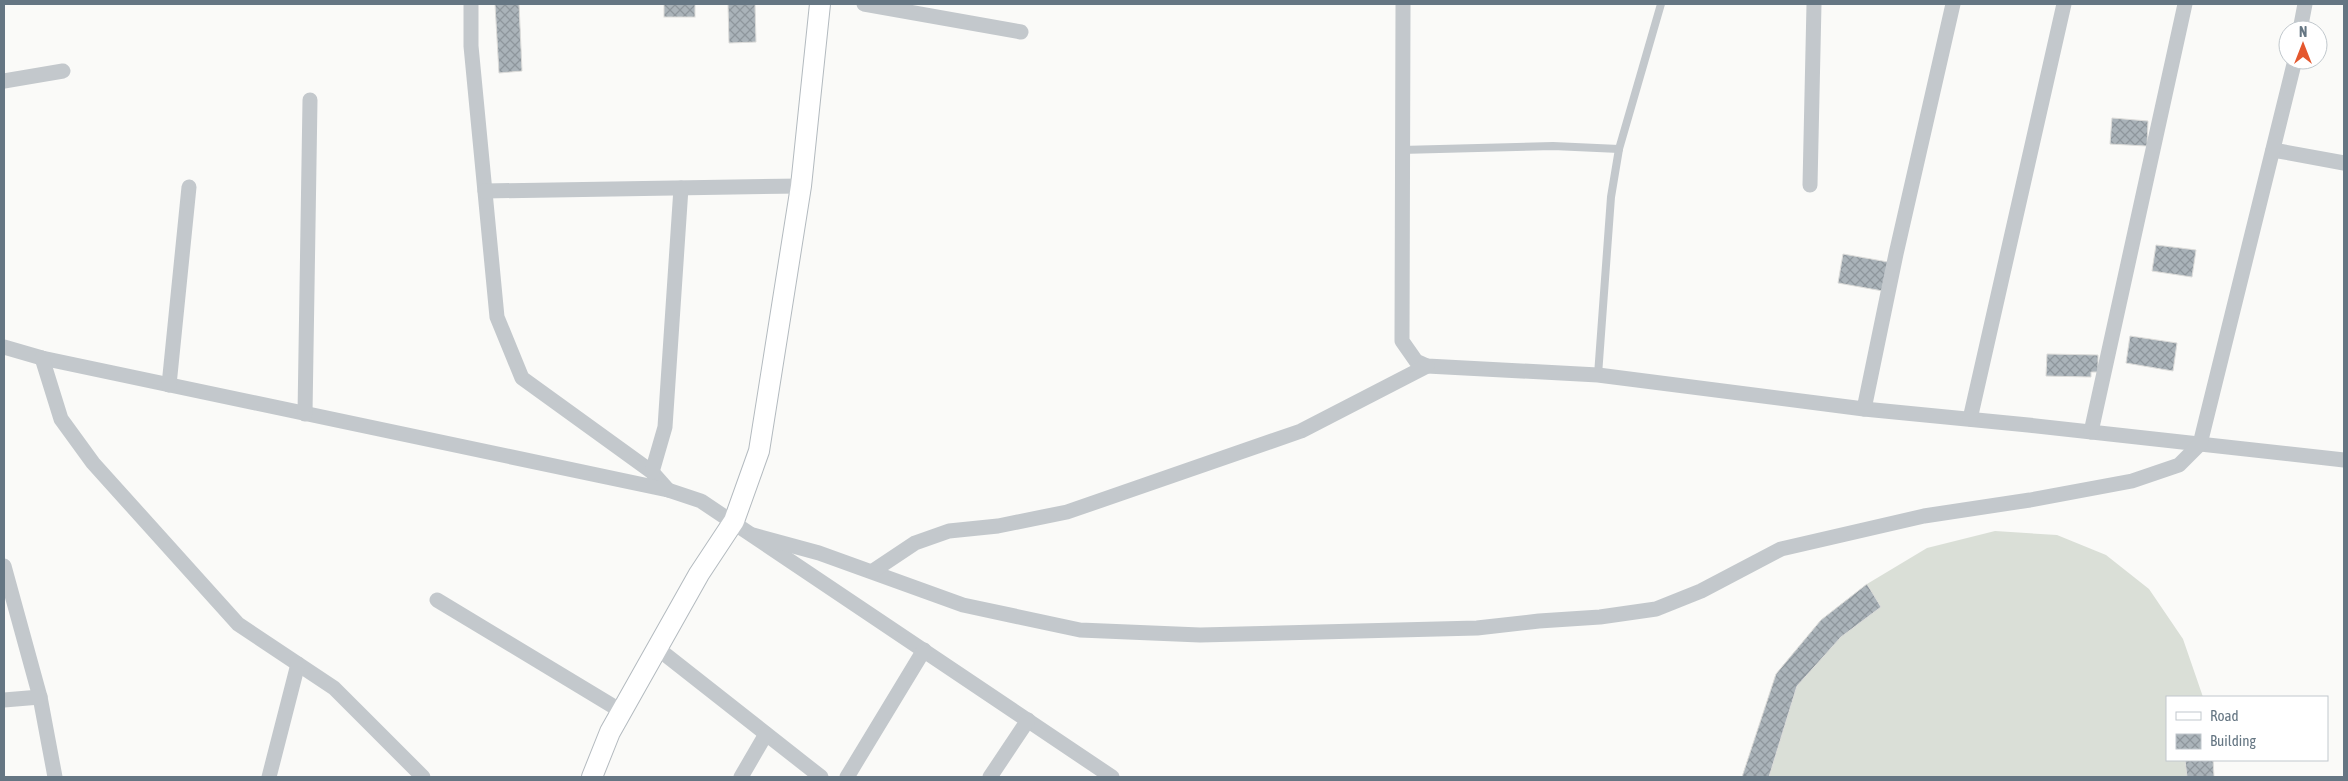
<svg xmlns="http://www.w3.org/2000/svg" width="2348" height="781" font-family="'Asap Condensed',sans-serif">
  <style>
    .pitch { fill: #dadfd7 }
    .building { fill: url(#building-cross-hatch); stroke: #dcdcda }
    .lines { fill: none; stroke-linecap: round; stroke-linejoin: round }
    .secondary-casing { stroke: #b3babf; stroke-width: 22 }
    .lane { stroke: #c3c8cc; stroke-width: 8 }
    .street { stroke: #c3c8cc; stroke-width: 15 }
    .secondary { stroke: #fff; stroke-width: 20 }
  </style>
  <defs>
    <pattern id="building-cross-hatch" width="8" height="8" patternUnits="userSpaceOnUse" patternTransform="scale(1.25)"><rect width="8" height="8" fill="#aab3b9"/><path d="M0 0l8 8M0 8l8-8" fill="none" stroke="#8e969c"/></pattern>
  </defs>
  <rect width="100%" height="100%" fill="#fafaf8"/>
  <path class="pitch" d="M1995 531 2057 535 2106 555 2149 589 2183 639 2203 697H2167V760H2213L2214 777H1742L1776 674 1821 620 1867 584 1927 548Z"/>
  <g class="building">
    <path d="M495 4H519L522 71 499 73Z"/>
    <rect x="664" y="4" width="31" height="13"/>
    <path d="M728 4H755L756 42 729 43Z"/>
    <path d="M2112 118 2148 121 2147 146 2110 144Z"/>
    <path d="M2156 245 2196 250 2192 277 2152 271Z"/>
    <path d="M1843 254 1888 262 1883 291 1838 283Z"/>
    <path d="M2130 336 2177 343 2173 371 2126 363Z"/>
    <path d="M2047 354 2098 355V372H2091V377L2046 376Z"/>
    <path d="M1867 584 1881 607 1841 637 1797 686 1769 777H1742L1776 674 1821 620Z"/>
    <path d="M2185 760H2213L2214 777H2187Z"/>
  </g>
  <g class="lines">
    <defs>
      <path id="secondary" d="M592 777 610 732 699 574 734 521 759 451 801 186 820 4"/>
    </defs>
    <use href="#secondary" class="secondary-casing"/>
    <g class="lane">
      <path d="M1401 150 1553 146 1619 149"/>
      <path d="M1598 375 1611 197 1619 149 1661 4"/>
    </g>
    <g class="street">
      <path d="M471 4V46L497 317 522 378 652 472 668 490"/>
      <path d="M864 4 1021 32"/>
      <path d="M1403 4 1402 341 1416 361 1427 366 1598 375 1864 409 2028 425 2344 460"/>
      <path d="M2300 30 2305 4"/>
      <path d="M4 81 63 71"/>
      <path d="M2273 150 2344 163"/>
      <path d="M1810 185 1814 4"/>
      <path d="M485 191 801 186"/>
      <path d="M4 347 42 358 668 490 701 501 1112 777"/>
      <path d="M42 358 61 419 93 463 238 624 334 688 423 777"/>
      <path d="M169 385 189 187"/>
      <path d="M1864 409 1896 254 1953 4"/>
      <path d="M305 414 310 100"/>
      <path d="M1970 419 2064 4"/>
      <path d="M2091 432 2185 4"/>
      <path d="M652 472 665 427 681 188"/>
      <path d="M753 535 819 553 963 605 1080 630 1200 635 1477 628 1539 621 1600 617 1656 609 1701 591 1781 549 1924 516 2030 500 2132 481 2179 465 2200 444 2295 60"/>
      <path d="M4 566 40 697 55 777"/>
      <path d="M873 571 915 543 949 531 998 526 1067 512 1301 431 1427 366"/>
      <path d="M437 600 621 711"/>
      <path d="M657 648 821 777"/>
      <path d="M4 700 40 697"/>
      <path d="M269 777 298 664"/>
      <path d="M741 777 766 734"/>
      <path d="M847 777 924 650"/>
      <path d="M990 777 1028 720"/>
    </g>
    <use href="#secondary" class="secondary"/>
  </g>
  <rect width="2348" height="781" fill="none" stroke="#657683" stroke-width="10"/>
  <rect x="2166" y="696" width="162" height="65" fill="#ffffff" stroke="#c1c8cd"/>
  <rect x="2176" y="712" width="25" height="8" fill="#ffffff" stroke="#c1c8cd"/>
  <text x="2210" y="721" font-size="15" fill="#657683">Road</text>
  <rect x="2176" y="734" width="25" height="15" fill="url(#building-cross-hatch)" stroke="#c1c8cd"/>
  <text x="2210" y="746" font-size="15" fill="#657683">Building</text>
  <g transform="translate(2303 45)"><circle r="24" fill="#ffffff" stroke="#c1c8cd"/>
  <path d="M0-4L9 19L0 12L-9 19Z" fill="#e4572e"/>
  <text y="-8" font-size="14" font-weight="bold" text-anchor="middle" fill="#657683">N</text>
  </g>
</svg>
